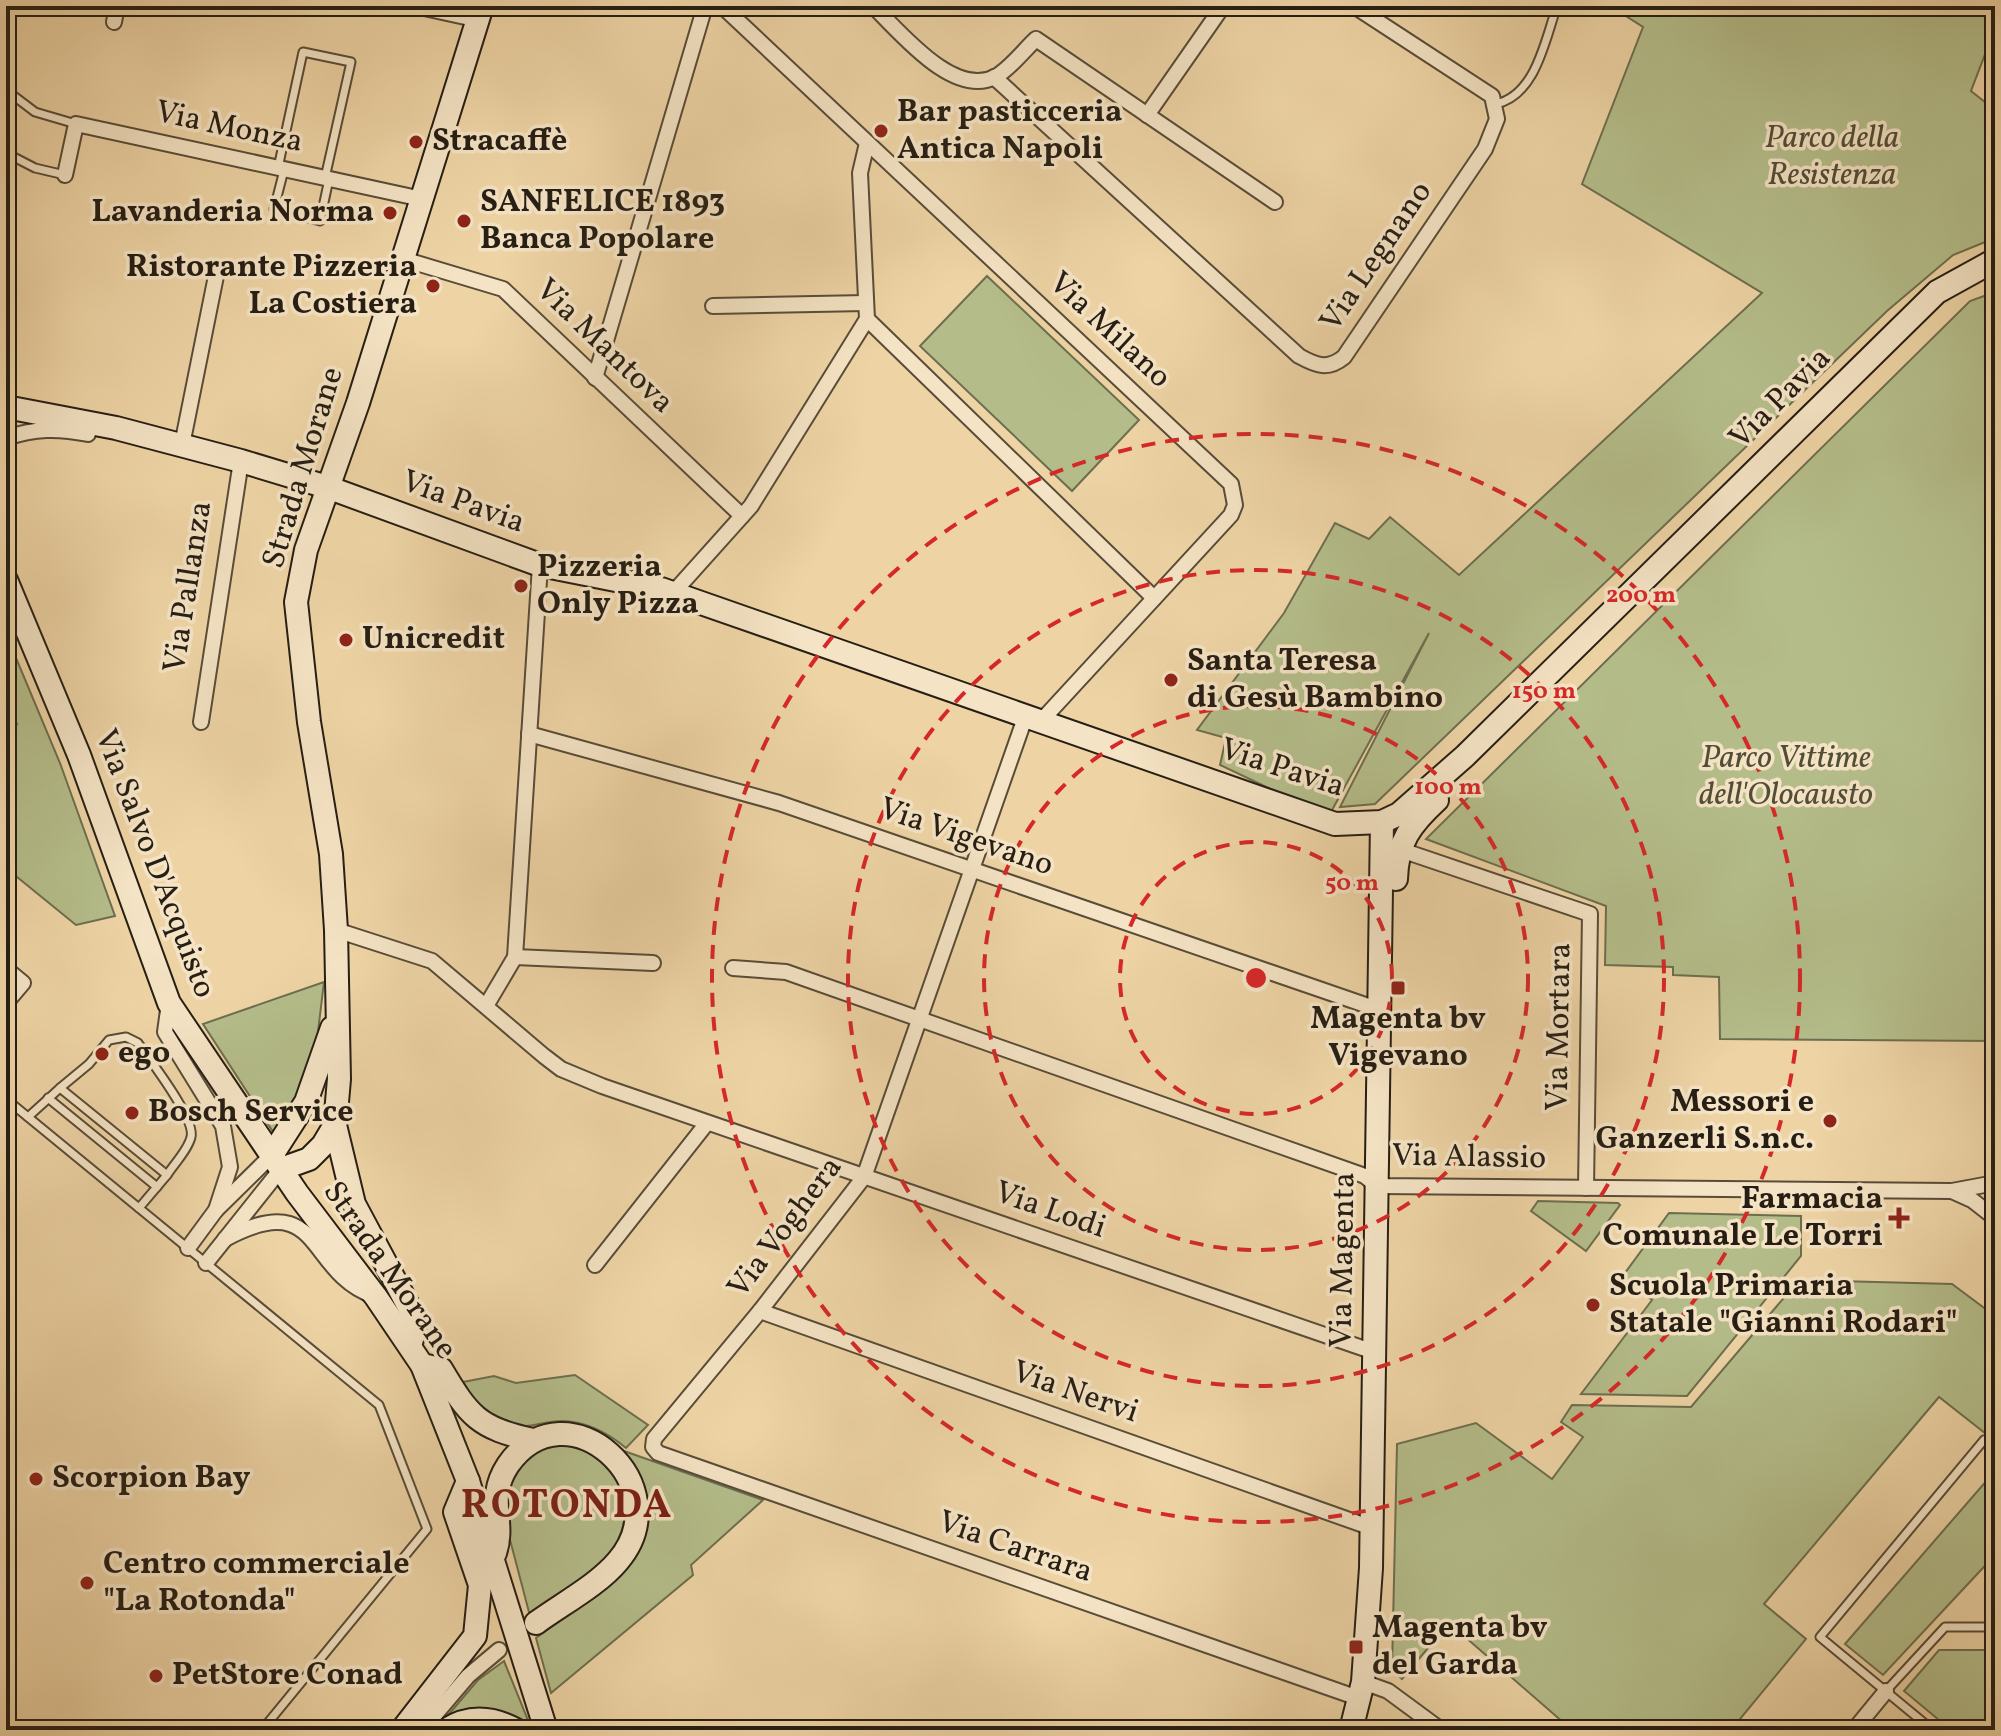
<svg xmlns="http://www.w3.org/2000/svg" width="2001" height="1736" font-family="Vollkorn,serif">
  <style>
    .green { fill: #b4bd8a; stroke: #6d6e4f; stroke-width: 2 }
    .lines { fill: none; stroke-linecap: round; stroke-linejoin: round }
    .lane-casing { stroke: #584c38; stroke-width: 11 }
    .street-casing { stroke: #584c38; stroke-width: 18 }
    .secondary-casing { stroke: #261e14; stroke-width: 26 }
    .lane { stroke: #f4e3c4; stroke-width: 7 }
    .street { stroke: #f4e3c4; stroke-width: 14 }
    .secondary { stroke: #f4e3c4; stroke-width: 22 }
    .ring { fill: none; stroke: #d62828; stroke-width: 4; stroke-dasharray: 14 10 }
    .poi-dot { fill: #8f2418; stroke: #f4e3c4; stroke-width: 3 }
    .labels { text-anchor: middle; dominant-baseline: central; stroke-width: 7; stroke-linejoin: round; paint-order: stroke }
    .poi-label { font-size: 32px; font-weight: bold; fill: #261e14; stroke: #f4e3c4; text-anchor: start }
    .street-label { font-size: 32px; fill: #261e14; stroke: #f4e3c4 }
    .park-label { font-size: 32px; font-style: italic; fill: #514e37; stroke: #f4e3c4 }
    .district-label { font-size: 40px; font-weight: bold; letter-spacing: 2px; fill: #7a1f14; stroke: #f4e3c4 }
    .centre { fill: #d62828; stroke: #f4e3c4; stroke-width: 4 }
    .ring-label { font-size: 24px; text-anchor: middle; font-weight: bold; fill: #d62828; stroke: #f4e3c4; stroke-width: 7; stroke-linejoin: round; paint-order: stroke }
  </style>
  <rect width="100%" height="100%" fill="#eed4a5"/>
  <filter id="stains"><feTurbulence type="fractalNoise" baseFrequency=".0025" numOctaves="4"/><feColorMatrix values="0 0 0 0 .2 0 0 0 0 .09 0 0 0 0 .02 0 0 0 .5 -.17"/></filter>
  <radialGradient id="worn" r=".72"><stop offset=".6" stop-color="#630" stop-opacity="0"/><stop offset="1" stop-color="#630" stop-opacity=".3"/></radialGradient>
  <g class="green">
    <path d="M1610 6H1995V28L1971 91 1995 110V238L1953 255 1887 311 1375 804 1340 807 1429 633 1331 812 1277 792 1220 765 1226 738 1197 730 1284 613 1335 523 1369 539 1390 517 1459 575 1762 293 1582 184 1643 27Z"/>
    <path d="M987 276 1139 420 1072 491 920 346Z"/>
    <path d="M1995 292V1041L1720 1039 1719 977 1673 975V967L1605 965 1606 906 1426 839 1970 301Z"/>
    <path d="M6 634 60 763 115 916 76 925 6 868V738L17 724 6 716Z"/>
    <path d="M324 982 312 1081 277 1138 203 1024Z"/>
    <path d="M1538 1201 1618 1203 1620 1205 1586 1251 1531 1211Z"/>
    <path d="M1669 1213 1801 1216V1256L1687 1396 1581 1394 1652 1300 1622 1277Z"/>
    <path d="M1799 1280 1952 1284 1995 1316V1441L1939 1397 1764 1604 1806 1639 1731 1730H1572L1449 1623 1402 1679 1392 1670 1397 1444 1476 1423 1552 1479 1583 1437 1561 1422 1572 1405 1691 1407Z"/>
    <path d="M575 1375 648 1425 626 1448C608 1433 588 1422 564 1421 551 1420 539 1425 526 1426 496 1429 477 1406 463 1382L494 1376 516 1383Z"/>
    <path d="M561 1444C589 1450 614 1461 622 1491 640 1554 573 1584 530 1616L503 1513 506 1487 526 1454Z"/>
    <path d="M624 1451 763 1500 691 1565 693 1575 551 1693 536 1638C584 1601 670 1558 641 1484 637 1473 630 1462 624 1451Z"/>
    <path d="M1995 1471V1555L1883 1675 1845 1644Z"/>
    <path d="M1939 1650H1995V1730H1951L1904 1691Z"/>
    <path d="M504 1661 532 1730 437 1728 478 1680Z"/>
  </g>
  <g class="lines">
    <defs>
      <g id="lane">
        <path d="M6 90 35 112 76 124"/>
        <path d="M1496 104C1536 95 1545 40 1557 6"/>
        <path d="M6 153 35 168 65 175"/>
        <path d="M278 168 303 52 351 62 325 178"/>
        <path d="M284 170 274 209 320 221 329 179"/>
        <path d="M60 1088 89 1064 109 1040 126 1037 138 1043C150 1060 196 1119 191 1137 188 1150 174 1164 167 1175"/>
        <path d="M48 1098 157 1187"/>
        <path d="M6 1099 379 1405 427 1529 262 1730"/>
        <path d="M28 1117 60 1088 167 1175 139 1208"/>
        <path d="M1886 1691 1945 1627H1995"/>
        <path d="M1926 1730 1929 1727 1820 1637 1984 1440"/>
      </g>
      <g id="street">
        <path d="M415 6 479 20"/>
        <path d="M722 6 1231 484 1235 505 1231 515 1042 720"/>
        <path d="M873 6C900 32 953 98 995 77 1010 69 1024 50 1036 39L1275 202"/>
        <path d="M114 22 117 6"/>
        <path d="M994 77 1299 356C1317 366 1328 370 1344 357L1485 149 1497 119 1492 96 1354 6"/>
        <path d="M1147 115 1223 6"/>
        <path d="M65 175 76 124 422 199"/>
        <path d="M403 259 503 289 742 516"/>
        <path d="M713 306 866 303"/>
        <path d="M867 319 1154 598"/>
        <path d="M595 378 705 6"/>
        <path d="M6 438C35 428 58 428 88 434"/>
        <path d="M182 445 217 271"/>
        <path d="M673 593 751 506 867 319 860 173 867 143"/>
        <path d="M1026 715 864 1177 760 1311 654 1439 653 1447 658 1453 1361 1699"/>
        <path d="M201 722 241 461"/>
        <path d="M529 734 779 803 1380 1010"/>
        <path d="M1410 853 1590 914 1586 1188"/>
        <path d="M336 930 432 961 544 1056 561 1069 602 1086 1374 1352"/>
        <path d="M515 957 653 963"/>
        <path d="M733 968 786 972 1365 1176 1377 1186 1952 1191 1995 1183"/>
        <path d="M6 969 23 983 6 1003"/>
        <path d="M169 1003 165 1032 223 1126 230 1167 216 1210"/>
        <path d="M486 1006 515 957 540 565"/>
        <path d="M1952 1191 1972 1200 1995 1218"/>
        <path d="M225 1239C324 1186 305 1272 374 1296"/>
        <path d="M188 1248 216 1210 272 1155"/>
        <path d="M206 1263 281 1169"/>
        <path d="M595 1265 707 1123"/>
        <path d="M760 1311 1372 1528"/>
        <path d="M1363 1682 1388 1691 1441 1730"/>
        <path d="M422 1730 468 1676 499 1650"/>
        <path d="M1854 1730 1886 1691"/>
      </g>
      <g id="secondary">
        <path d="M6 407 116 428 241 461 327 487 540 565 661 589 1335 824 1382 822 1399 814 1465 756 1937 292 1995 260"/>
        <path d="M6 580 79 755 169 1003 297 1193 376 1297 422 1365 468 1481 546 1730"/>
        <path d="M1396 879C1397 842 1411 824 1437 800"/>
        <path d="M335 1125 354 1204 417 1322 410 1346"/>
        <path d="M272 1155 306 1102 332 1028"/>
        <path d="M281 1169 309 1159 323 1145 335 1125 339 1079 336 930 331 854 309 722 296 602 306 550 358 403 482 6"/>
        <path d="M422 1365 441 1369C469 1416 478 1428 533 1440"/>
        <path d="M495 1553C506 1520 485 1500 508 1465 567 1381 682 1486 618 1561 598 1585 562 1604 536 1623"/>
        <path d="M402 1730 475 1636 480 1585 455 1512 468 1481"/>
        <path d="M446 1730C469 1715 492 1717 516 1730"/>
        <path d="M1351 1730 1363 1682 1371 1568 1382 822"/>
      </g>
    </defs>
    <use href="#lane" class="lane-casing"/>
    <use href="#street" class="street-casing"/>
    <use href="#secondary" class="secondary-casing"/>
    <use href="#lane" class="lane"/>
    <use href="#street" class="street"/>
    <use href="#secondary" class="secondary"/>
  </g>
  <g class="ring">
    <circle cx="1256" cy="978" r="136"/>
    <circle cx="1256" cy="978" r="272"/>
    <circle cx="1256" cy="978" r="408"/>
    <circle cx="1256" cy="978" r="544"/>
  </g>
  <g class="poi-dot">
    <circle cx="881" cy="131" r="8"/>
    <circle cx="416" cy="142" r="8"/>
    <circle cx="390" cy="213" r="8"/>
    <circle cx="464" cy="221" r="8"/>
    <circle cx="433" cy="286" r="8"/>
    <circle cx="521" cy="586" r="8"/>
    <circle cx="346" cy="640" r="8"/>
    <circle cx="1171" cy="680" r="8"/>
    <rect x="1390" y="980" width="16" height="16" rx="4"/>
    <circle cx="102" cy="1054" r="8"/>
    <circle cx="132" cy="1113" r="8"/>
    <circle cx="1830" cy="1121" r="8"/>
    <path d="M1895 1206h8v8h8v8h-8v8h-8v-8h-8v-8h8z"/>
    <circle cx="1593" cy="1305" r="8"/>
    <circle cx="36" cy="1479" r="8"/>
    <circle cx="87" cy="1583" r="8"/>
    <rect x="1348" y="1639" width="16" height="16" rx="4"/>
    <circle cx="156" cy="1676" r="8"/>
  </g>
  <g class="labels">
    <g class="poi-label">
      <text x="897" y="113">Bar pasticceria<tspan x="897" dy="37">Antica Napoli</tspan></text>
      <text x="432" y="142">Stracaffè</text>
      <text x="480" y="203">SANFELICE 1893<tspan x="480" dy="37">Banca Popolare</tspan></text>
      <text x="374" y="213" text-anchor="end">Lavanderia Norma</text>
      <text x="417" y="268" text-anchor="end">Ristorante Pizzeria<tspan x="417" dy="37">La Costiera</tspan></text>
      <text x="537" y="568">Pizzeria<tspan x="537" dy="37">Only Pizza</tspan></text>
      <text x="362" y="640">Unicredit</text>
      <text x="1187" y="662">Santa Teresa<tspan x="1187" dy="37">di Gesù Bambino</tspan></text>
      <text x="1398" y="1020" text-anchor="middle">Magenta bv<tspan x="1398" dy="37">Vigevano</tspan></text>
      <text x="118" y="1054">ego</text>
      <text x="1814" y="1103" text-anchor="end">Messori e<tspan x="1814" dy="37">Ganzerli S.n.c.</tspan></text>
      <text x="148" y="1113">Bosch Service</text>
      <text x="1883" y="1200" text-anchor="end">Farmacia<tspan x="1883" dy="37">Comunale Le Torri</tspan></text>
      <text x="1609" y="1287">Scuola Primaria<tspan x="1609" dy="37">Statale "Gianni Rodari"</tspan></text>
      <text x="52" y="1479">Scorpion Bay</text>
      <text x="103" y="1565">Centro commerciale<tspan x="103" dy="37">"La Rotonda"</tspan></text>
      <text x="1372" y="1629">Magenta bv<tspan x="1372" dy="37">del Garda</tspan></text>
      <text x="172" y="1676">PetStore Conad</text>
    </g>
    <g class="street-label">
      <text transform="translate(229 128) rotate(12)">Via Monza</text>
      <text transform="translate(1377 257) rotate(-56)">Via Legnano</text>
      <text transform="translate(1109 331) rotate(43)">Via Milano</text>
      <text transform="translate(604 347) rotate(44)">Via Mantova</text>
      <text transform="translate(1781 399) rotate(-45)">Via Pavia</text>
      <text transform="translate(304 468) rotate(-73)">Strada Morane</text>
      <text transform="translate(463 503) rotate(20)">Via Pavia</text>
      <text transform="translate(189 587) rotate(-81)">Via Pallanza</text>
      <text transform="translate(1282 769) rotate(18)">Via Pavia</text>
      <text transform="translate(966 838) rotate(19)">Via Vigevano</text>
      <text transform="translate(154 864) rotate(69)">Via Salvo D'Acquisto</text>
      <text transform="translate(1560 1027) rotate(-89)">Via Mortara</text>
      <text transform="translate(1469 1158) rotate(1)">Via Alassio</text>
      <text transform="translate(1050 1211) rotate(19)">Via Lodi</text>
      <text transform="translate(786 1228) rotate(-53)">Via Voghera</text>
      <text transform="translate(1344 1260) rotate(-89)">Via Magenta</text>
      <text transform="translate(389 1271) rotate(55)">Strada Morane</text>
      <text transform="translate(1075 1393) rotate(19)">Via Nervi</text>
      <text transform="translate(1015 1548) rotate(19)">Via Carrara</text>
    </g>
    <g class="park-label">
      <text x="1832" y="139">Parco della<tspan x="1832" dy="37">Resistenza</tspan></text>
      <text x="1786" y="759">Parco Vittime<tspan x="1786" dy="37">dell'Olocausto</tspan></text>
    </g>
    <g class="district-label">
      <text x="567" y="1507">ROTONDA</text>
    </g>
  </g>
  <circle cx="1256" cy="978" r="12" class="centre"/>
  <g class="ring-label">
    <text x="1641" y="602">200 m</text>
    <text x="1544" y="698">150 m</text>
    <text x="1448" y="794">100 m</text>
    <text x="1352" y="890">50 m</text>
  </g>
  <rect width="2001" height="1736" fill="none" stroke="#eed4a5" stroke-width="32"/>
  <rect x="8" y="8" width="1985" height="1720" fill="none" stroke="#261e14" stroke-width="4"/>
  <rect x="16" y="16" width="1969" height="1704" fill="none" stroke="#261e14" stroke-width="2"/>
  <rect width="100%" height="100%" filter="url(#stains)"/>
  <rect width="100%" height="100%" fill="url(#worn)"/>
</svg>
